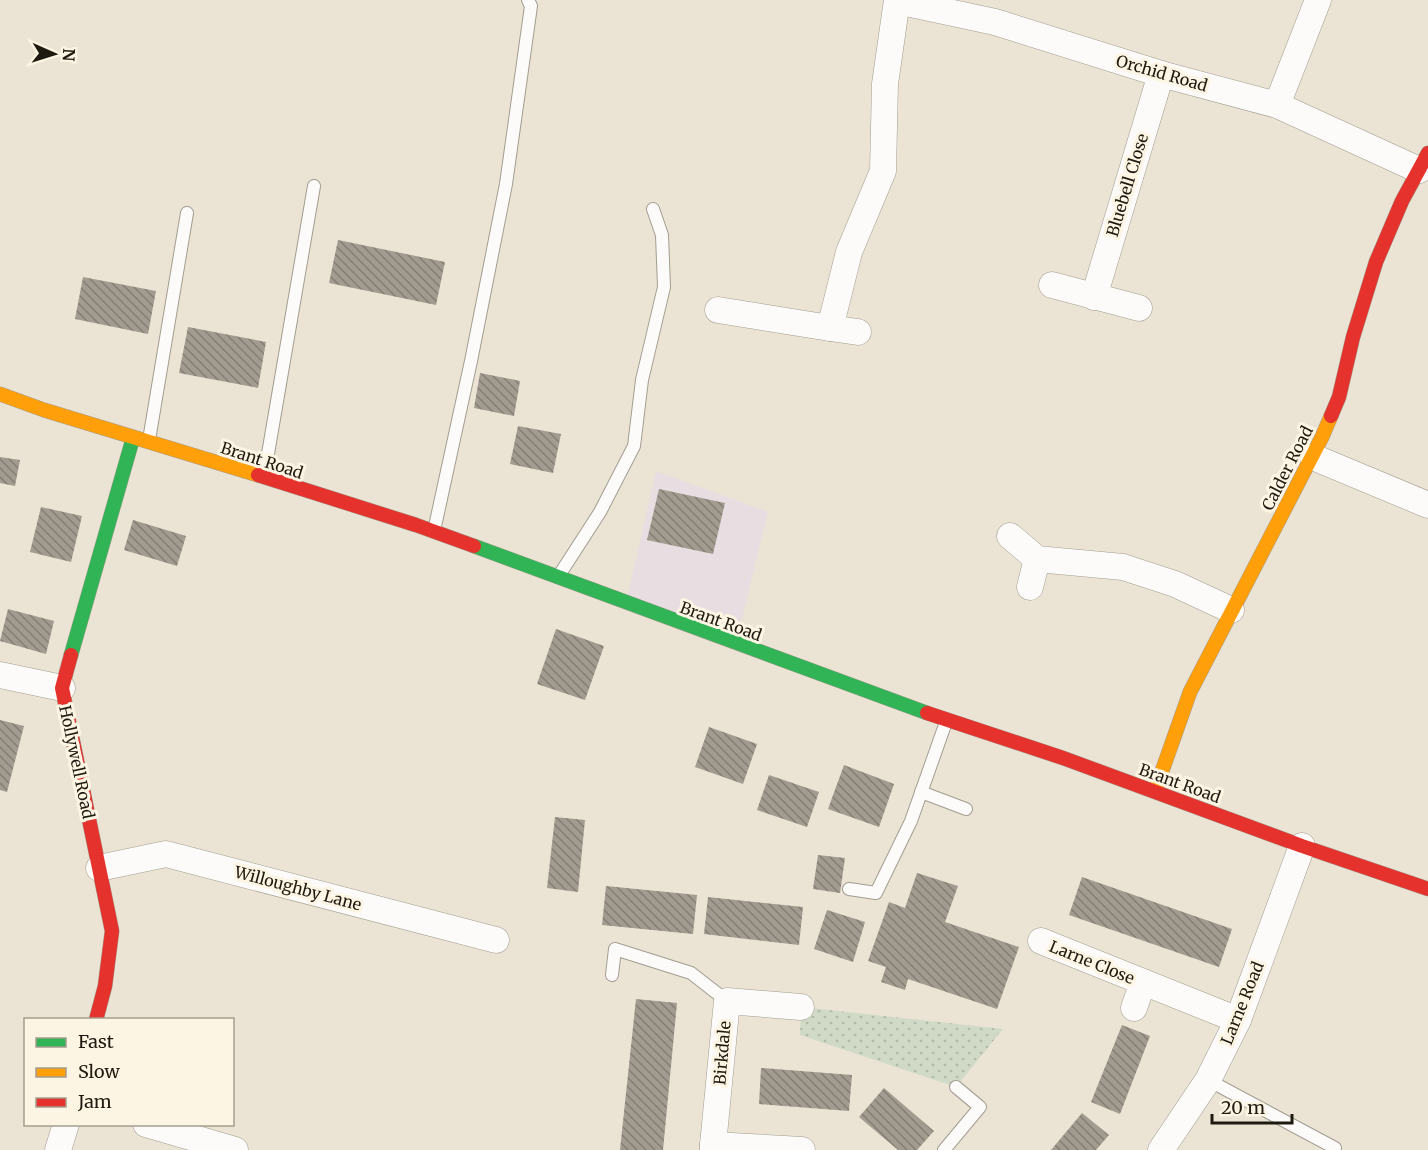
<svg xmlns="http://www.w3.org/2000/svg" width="1428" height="1150" font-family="Merriweather,serif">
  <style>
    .commercial { fill: #e8dee2 }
    .grass { fill: url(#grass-dots) }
    .building { fill: url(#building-back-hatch) }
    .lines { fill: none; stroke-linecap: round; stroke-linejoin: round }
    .lane-casing { stroke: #a29d91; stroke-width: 14 }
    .street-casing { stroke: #a29d91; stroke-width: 27 }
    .fast-casing { stroke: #a29d91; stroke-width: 15 }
    .slow-casing { stroke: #a29d91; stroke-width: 15 }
    .jam-casing { stroke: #a29d91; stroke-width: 15 }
    .lane { stroke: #fcfbf9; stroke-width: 12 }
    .street { stroke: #fcfbf9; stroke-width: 26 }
    .fast { stroke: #30b455; stroke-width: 14 }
    .slow { stroke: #ff9f0a; stroke-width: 14 }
    .jam { stroke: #e5322d; stroke-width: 14 }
    .labels { text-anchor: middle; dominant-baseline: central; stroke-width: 6; stroke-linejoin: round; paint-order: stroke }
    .street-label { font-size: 16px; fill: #1f1a10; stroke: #fdf5e4 }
  </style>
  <defs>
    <pattern id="grass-dots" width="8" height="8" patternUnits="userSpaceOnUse" patternTransform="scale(1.5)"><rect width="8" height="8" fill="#d0dac7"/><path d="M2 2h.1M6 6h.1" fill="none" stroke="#b2baaa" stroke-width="1.8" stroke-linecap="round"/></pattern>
    <pattern id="building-back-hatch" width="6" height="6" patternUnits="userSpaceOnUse" patternTransform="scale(1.5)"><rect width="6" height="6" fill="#a29c90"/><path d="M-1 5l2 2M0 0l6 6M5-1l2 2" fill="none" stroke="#837e74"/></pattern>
  </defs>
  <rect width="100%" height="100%" fill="#ebe4d4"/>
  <path class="commercial" d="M656 471 768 512 736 644 626 603Z"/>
  <path class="grass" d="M801 1007 1003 1029 956 1087 800 1035Z"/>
  <g class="building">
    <path d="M338 240 445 262 436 305 329 283Z"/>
    <path d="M83 277 156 291 148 334 75 319Z"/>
    <path d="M188 327 266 342 258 388 179 373Z"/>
    <path d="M480 373 520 381 514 416 474 408Z"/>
    <path d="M518 426 561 434 553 473 510 464Z"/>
    <path d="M0 457 20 460 15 486 0 483Z"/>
    <path d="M659 489 725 503 713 554 647 540Z"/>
    <path d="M41 507 82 516 71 562 30 552Z"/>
    <path d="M133 520 186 536 177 566 124 550Z"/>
    <path d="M8 609 54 621 46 654 0 641Z"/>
    <path d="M556 629 604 646 585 700 537 684Z"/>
    <path d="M0 720 24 726 7 792 0 790Z"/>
    <path d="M709 727 757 744 743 784 695 767Z"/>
    <path d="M844 765 894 784 879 827 828 809Z"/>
    <path d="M769 775 819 792 807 827 757 810Z"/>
    <path d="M555 817 585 820 578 892 547 888Z"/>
    <path d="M818 855 845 858 840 893 813 889Z"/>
    <path d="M917 873 958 886 945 922 1019 947 997 1009 908 979 905 990 881 982 886 967 868 961 889 902 905 908Z"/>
    <path d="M1082 877 1232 929 1219 967 1069 915Z"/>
    <path d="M606 886 697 895 693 934 602 925Z"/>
    <path d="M708 897 803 907 799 945 704 934Z"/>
    <path d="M827 910 865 922 853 962 814 949Z"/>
    <path d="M636 999 677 1003 663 1150H620Z"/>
    <path d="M1122 1025 1150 1036 1120 1114 1091 1102Z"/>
    <path d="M761 1068 852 1075 849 1111 759 1104Z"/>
    <path d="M884 1088 934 1131 917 1150H898L859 1117Z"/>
    <path d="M1082 1113 1109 1135 1096 1150H1051Z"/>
  </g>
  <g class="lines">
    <defs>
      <g id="lane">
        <path d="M149 440 187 213"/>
        <path d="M264 477 314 186"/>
        <path d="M434 531 471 361 506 184 531 6 528 0"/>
        <path d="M558 577 600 512 634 446 642 380 664 287 662 235 653 209"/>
        <path d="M921 792 966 809"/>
        <path d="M849 889 876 893 911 821 946 722"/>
        <path d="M612 975 615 949 691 973 727 1001"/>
        <path d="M1208 1080 1335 1148"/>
        <path d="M944 1150 980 1107 956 1087"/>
      </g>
      <g id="street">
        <path d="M897 1 995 22 1161 74 1277 105 1419 170"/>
        <path d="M1277 105 1318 0"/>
        <path d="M1052 285 1139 308"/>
        <path d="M1094 297 1161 74"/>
        <path d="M718 310 830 328 849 252 883 171 885 84 897 0"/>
        <path d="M830 328 858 332"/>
        <path d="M1313 457 1428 505"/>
        <path d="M1010 536 1037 559 1123 567 1175 584 1231 610"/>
        <path d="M1030 587 1037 559"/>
        <path d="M0 675 62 688"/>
        <path d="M99 868 166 854 496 940"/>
        <path d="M1041 941 1238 1020"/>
        <path d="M1134 1008 1143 982"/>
        <path d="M146 1124 235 1150"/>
        <path d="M713 1145 727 1001 801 1007"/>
        <path d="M58 1150 66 1124"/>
        <path d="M713 1150V1145L802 1150"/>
        <path d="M1161 1150 1208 1080 1238 1020 1302 846"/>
      </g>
      <g id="fast">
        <path d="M474 546 927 713"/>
        <path d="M71 655 133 438"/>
      </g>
      <g id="slow">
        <path d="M0 394 44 410 258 475"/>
        <path d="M1155 791 1190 692 1322 437 1331 416"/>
      </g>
      <g id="jam">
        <path d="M1331 416 1339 397 1353 337 1376 262 1402 201 1428 153"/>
        <path d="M258 475 416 525 474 546"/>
        <path d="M71 655 62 688 112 931 105 986 96 1020"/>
        <path d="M927 713 1063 758 1302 846 1428 889"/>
      </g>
    </defs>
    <use href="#lane" class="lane-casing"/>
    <use href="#street" class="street-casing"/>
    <use href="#fast" class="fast-casing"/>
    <use href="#slow" class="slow-casing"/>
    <use href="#jam" class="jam-casing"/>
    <use href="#lane" class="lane"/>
    <use href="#street" class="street"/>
    <use href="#fast" class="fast"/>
    <use href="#slow" class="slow"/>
    <use href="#jam" class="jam"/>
  </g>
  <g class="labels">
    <g class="street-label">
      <text transform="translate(1162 73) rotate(16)">Orchid Road</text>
      <text transform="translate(1127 185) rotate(-73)">Bluebell Close</text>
      <text transform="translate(262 460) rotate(18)">Brant Road</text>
      <text transform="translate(1287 468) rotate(-63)">Calder Road</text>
      <text transform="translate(721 621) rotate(20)">Brant Road</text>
      <text transform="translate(77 762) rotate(78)">Hollywell Road</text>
      <text transform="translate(1180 783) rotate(20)">Brant Road</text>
      <text transform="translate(298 888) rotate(15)">Willoughby Lane</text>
      <text transform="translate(1092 962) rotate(22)">Larne Close</text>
      <text transform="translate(1242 1003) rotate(-68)">Larne Road</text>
      <text transform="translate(722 1053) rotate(-85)">Birkdale</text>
    </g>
  </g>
  <rect x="24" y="1018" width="210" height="108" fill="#fdf5e4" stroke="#a49d8f" stroke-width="1.5"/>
  <rect x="36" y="1038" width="30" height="9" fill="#30b455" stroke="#a49d8f" stroke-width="1.5"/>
  <text x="78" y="1048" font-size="18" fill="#1f1a10">Fast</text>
  <rect x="36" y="1068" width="30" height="9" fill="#ff9f0a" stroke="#a49d8f" stroke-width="1.5"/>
  <text x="78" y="1078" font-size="18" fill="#1f1a10">Slow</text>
  <rect x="36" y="1098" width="30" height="9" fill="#e5322d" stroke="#a49d8f" stroke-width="1.5"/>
  <text x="78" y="1108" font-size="18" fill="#1f1a10">Jam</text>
  <g transform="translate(54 54) rotate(93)" stroke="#fdf5e4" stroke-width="4.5" paint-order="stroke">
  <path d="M0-4.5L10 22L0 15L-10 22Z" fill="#1f1a10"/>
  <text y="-9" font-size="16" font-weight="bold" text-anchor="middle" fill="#1f1a10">N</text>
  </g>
  <path d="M1212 1114v9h80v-9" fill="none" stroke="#1f1a10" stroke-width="3"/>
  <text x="1221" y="1114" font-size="18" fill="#1f1a10" stroke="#fdf5e4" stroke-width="4.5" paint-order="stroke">20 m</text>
</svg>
